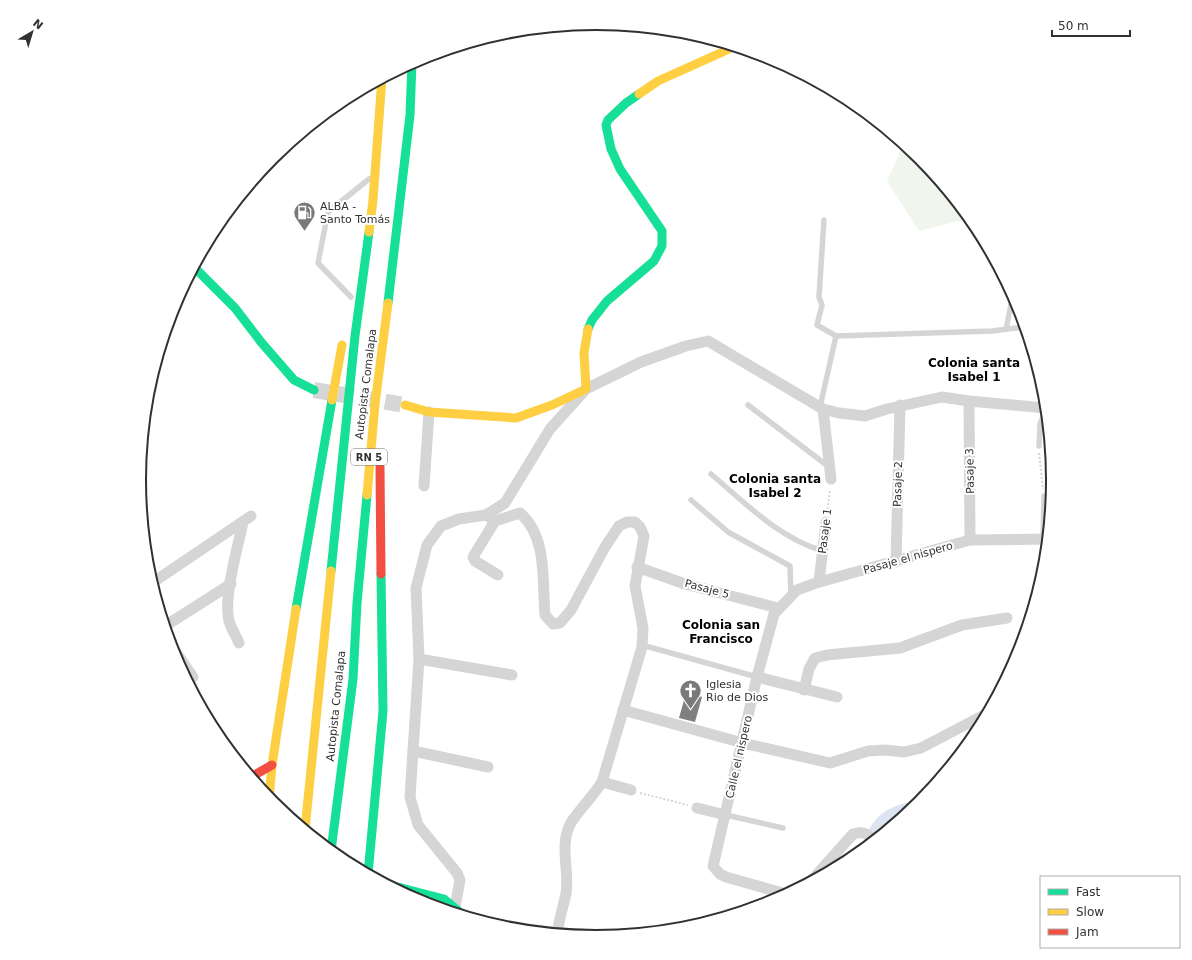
<svg xmlns="http://www.w3.org/2000/svg" width="1192" height="960" font-family="'DejaVu Sans',sans-serif">
  <style>
    .green { fill: #f0f5ee }
    .lines { fill: none; stroke-linecap: round; stroke-linejoin: round }
    .river { stroke: #dde4f1; stroke-width: 19 }
    .building { fill: #808080 }
    .secondary-tunnel { stroke: #d6d6d6; stroke-width: 16; stroke-dasharray: 16 8; stroke-linecap: butt }
    .path { stroke: #d5d5d5; stroke-width: 2; stroke-dasharray: 2 2; stroke-linecap: butt }
    .lane { stroke: #d5d5d5; stroke-width: 5.5 }
    .street { stroke: #d5d5d5; stroke-width: 11 }
    .fast { stroke: #16e098; stroke-width: 9 }
    .slow { stroke: #ffcf43; stroke-width: 9 }
    .jam { stroke: #f24e42; stroke-width: 9 }
    .labels { text-anchor: middle; dominant-baseline: central; stroke-width: 4; stroke-linejoin: round; paint-order: stroke }
    .shield { fill: #fff; stroke: #6f6f6f; stroke-width: 1 }
    .shield-label { font-size: 10px; font-weight: bold; fill: #313131 }
    .poi-label { font-size: 11px; fill: #313131; stroke: #fff; text-anchor: start }
    .street-label { font-size: 11px; fill: #313131; stroke: #fff }
    .neighbourhood-label { font-size: 12px; font-weight: bold; fill: #000; stroke: #fff }
    .rim { fill: none; stroke: #313131; stroke-width: 2 }
  </style>
  <rect width="100%" height="100%" fill="#fff"/>
  <path class="green" d="M904 144 919 157 970 218 919 231 887 181Z"/>
  <g class="lines">
    <path class="river" d="M874 840C883 822 890 817 909 812"/>
  </g>
  <path class="building" d="M686 693 702 697 695 722 679 718Z"/>
  <g class="lines">
    <path class="secondary-tunnel" d="M314 390 405 405"/>
    <g class="path">
      <path d="M1039 453 1043 489"/>
      <path d="M827 513 830 490"/>
      <path d="M640 793 688 805"/>
    </g>
    <g class="lane">
      <path d="M824 220 819 297 822 305 817 325 836 336 992 331 1025 327"/>
      <path d="M351 297 318 263 328 212 369 179"/>
      <path d="M1006 329 1013 295"/>
      <path d="M748 405 829 467"/>
      <path d="M820 407 836 336"/>
      <path d="M1039 446 1040 424 1046 409"/>
      <path d="M711 474C745 503 779 538 823 551"/>
      <path d="M691 500 728 532 790 566 791 595"/>
      <path d="M1043 539 1044 496"/>
      <path d="M642 645 757 677"/>
      <path d="M726 815 783 828"/>
    </g>
    <g class="street">
      <path d="M969 401 970 540"/>
      <path d="M823 409 831 479"/>
      <path d="M424 486 429 412"/>
      <path d="M486 515 495 521 520 513C548 537 542 582 545 615L553 624 560 623 571 610 605 547 619 526 627 522H635L640 527 644 536 635 586 643 628 642 647 602 782C593 796 581 808 572 821 558 843 570 871 566 894 563 907 559 920 557 933"/>
      <path d="M495 521 473 557 475 561 498 575"/>
      <path d="M896 562 900 405"/>
      <path d="M637 567 685 584 778 608"/>
      <path d="M819 582 826 522"/>
      <path d="M152 583 251 516"/>
      <path d="M165 626 231 584"/>
      <path d="M239 643C236 636 231 628 229 621 223 597 238 547 243 522"/>
      <path d="M171 645 193 677"/>
      <path d="M419 659 512 675"/>
      <path d="M757 677 837 697"/>
      <path d="M804 690 809 669 815 658 827 655 900 648 962 625 1007 618"/>
      <path d="M623 710 743 743 830 763 868 751 885 750 904 752 921 748 986 714"/>
      <path d="M413 751 488 767"/>
      <path d="M602 782 631 790"/>
      <path d="M697 808 726 815"/>
      <path d="M812 880 853 834C862 831 867 833 874 840"/>
      <path d="M786 894 726 877 720 874 713 866 757 677 774 614 797 590 816 583 970 540 1047 539"/>
      <path d="M455 907 460 880 457 873 418 825 410 797 419 659 416 588 427 545 441 526 459 519 486 515 505 503 550 429 586 389 641 362 686 346 708 341 823 409 839 413 865 416 887 409 942 397 969 401 1046 408"/>
    </g>
    <g class="fast">
      <path d="M194 267 235 308 261 342 294 380 314 390"/>
      <path d="M388 303 410 115 412 63"/>
      <path d="M588 329 592 320 607 301 654 261 662 246V231L620 169 611 149 606 125 608 120 626 103 639 94"/>
      <path d="M331 571 355 336 369 232"/>
      <path d="M296 609 332 400"/>
      <path d="M331 851 353 679 357 603 367 495"/>
      <path d="M368 874 383 711 381 574"/>
      <path d="M386 884 444 899 463 915"/>
    </g>
    <g class="slow">
      <path d="M639 94 658 81 727 50 732 46"/>
      <path d="M369 232 373 200 382 78"/>
      <path d="M332 400 342 345"/>
      <path d="M405 405 429 412 516 418 552 405 586 389 584 353 588 329"/>
      <path d="M367 495 375 404 388 303"/>
      <path d="M269 799 272 765 296 609"/>
      <path d="M305 829 331 571"/>
    </g>
    <g class="jam">
      <path d="M380 467 381 574"/>
      <path d="M251 777 272 765"/>
    </g>
  </g>
  <defs>
    <symbol id="fuel-pin" viewBox="-11 -11 22 30"><path d="M0 17L-7.5 6A9.5 9.5 0 1 1 7.5 6Z" fill="#797979" stroke="#fff"/><path d="M-5.5-6h7V0h2V4h1.3V-2.5L3-4.5l.8-.8L6-3V5H2.5V1h-1V6h-7ZM-4.2-4.7v3.2H.2V-4.7Z" fill="#fff"/></symbol>
    <symbol id="church-pin" viewBox="-11 -11 22 30"><path d="M0 17L-7.5 6A9.5 9.5 0 1 1 7.5 6Z" fill="#797979" stroke="#fff"/><path d="M-1.2-6h2.4v3.5h3.3v2.4h-3.3V6h-2.4V-.1h-3.3v-2.4h3.3Z" fill="#fff"/></symbol>
  </defs>
  <g fill-rule="evenodd">
    <use href="#fuel-pin" x="292" y="200" width="25" height="34"/>
    <use href="#church-pin" x="678" y="678" width="25" height="34"/>
  </g>
  <g class="labels">
    <rect class="shield" x="351" y="449" width="36" height="16" rx="3"/>
    <g class="shield-label">
      <text x="369" y="457">RN 5</text>
    </g>
    <g class="poi-label">
      <text x="320" y="206">ALBA -<tspan x="320" dy="13">Santo Tomás</tspan></text>
      <text x="706" y="684">Iglesia<tspan x="706" dy="13">Rio de Dios</tspan></text>
    </g>
    <g class="street-label">
      <text transform="translate(366 384) rotate(-83)">Autopista Comalapa</text>
      <text transform="translate(970 471) rotate(-91)">Pasaje 3</text>
      <text transform="translate(898 484) rotate(-88)">Pasaje 2</text>
      <text transform="translate(825 531) rotate(-83)">Pasaje 1</text>
      <text transform="translate(908 558) rotate(-16)">Pasaje el nispero</text>
      <text transform="translate(707 589) rotate(15)">Pasaje 5</text>
      <text transform="translate(336 706) rotate(-84)">Autopista Comalapa</text>
      <text transform="translate(739 757) rotate(-77)">Calle el nispero</text>
    </g>
    <g class="neighbourhood-label">
      <text x="974" y="363">Colonia santa<tspan x="974" dy="14">Isabel 1</tspan></text>
      <text x="775" y="479">Colonia santa<tspan x="775" dy="14">Isabel 2</tspan></text>
      <text x="721" y="625">Colonia san<tspan x="721" dy="14">Francisco</tspan></text>
    </g>
  </g>
  <path d="M0 0H1192V960H0ZM146 480a450 450 0 1 1 900 0a450 450 0 1 1-900 0Z" fill="#fff" fill-rule="evenodd"/>
  <path class="rim" d="M146 480a450 450 0 1 1 900 0a450 450 0 1 1-900 0Z"/>
  <rect x="1040" y="876" width="140" height="72" fill="#ffffff" stroke="#adadad"/>
  <rect x="1048" y="889" width="20" height="6" fill="#16e098" stroke="#adadad"/>
  <text x="1076" y="896" font-size="12" fill="#313131">Fast</text>
  <rect x="1048" y="909" width="20" height="6" fill="#ffcf43" stroke="#adadad"/>
  <text x="1076" y="916" font-size="12" fill="#313131">Slow</text>
  <rect x="1048" y="929" width="20" height="6" fill="#f24e42" stroke="#adadad"/>
  <text x="1076" y="936" font-size="12" fill="#313131">Jam</text>
  <g transform="translate(32 32) rotate(38)" stroke="#ffffff" stroke-width="3" paint-order="stroke">
  <path d="M0-3L7 15L0 10L-7 15Z" fill="#313131"/>
  <text y="-6" font-size="11" font-weight="bold" text-anchor="middle" fill="#313131">N</text>
  </g>
  <path d="M1052 30v6h78v-6" fill="none" stroke="#313131" stroke-width="2"/>
  <text x="1058" y="30" font-size="12" fill="#313131" stroke="#ffffff" stroke-width="3" paint-order="stroke">50 m</text>
</svg>
